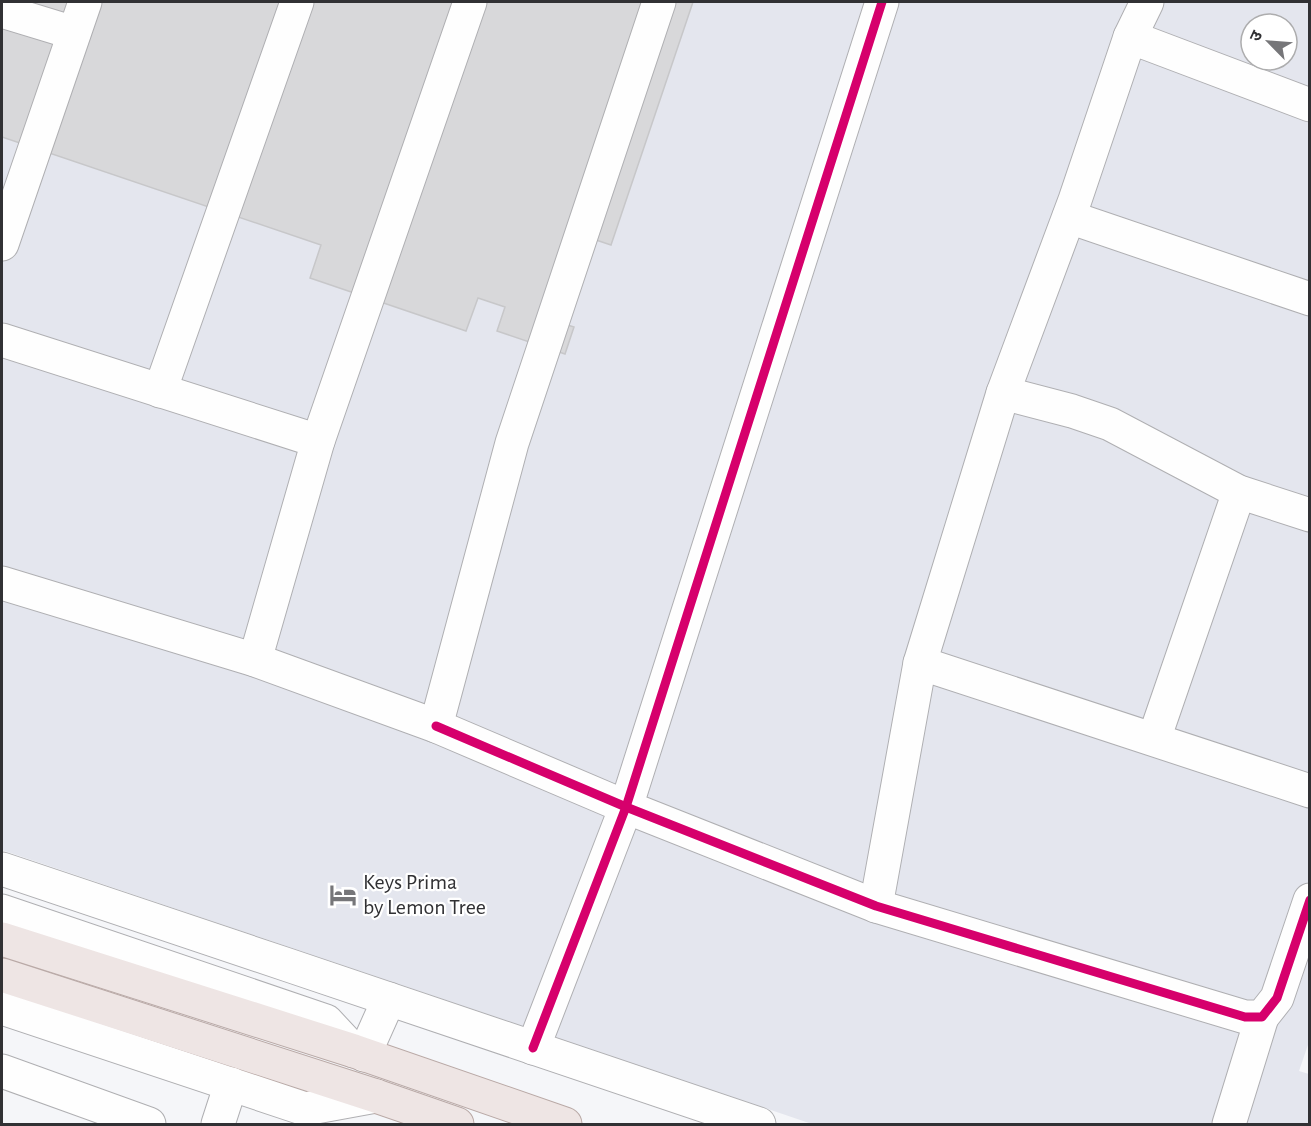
<svg xmlns="http://www.w3.org/2000/svg" width="1311" height="1126" font-family="'Alegreya Sans','Noto Sans Devanagari',sans-serif">
  <style>
    .built { fill: #e4e6ee; fill-rule: evenodd }
    .building { fill: #d8d8da; stroke: #c7c7c9; stroke-width: 1.5 }
    .lines { fill: none; stroke-linecap: round; stroke-linejoin: round }
    .minor-casing { stroke: #afafb2; stroke-width: 35 }
    .major-casing { stroke: #b9a9a6; stroke-width: 35 }
    .minor { stroke: #fefefe; stroke-width: 33 }
    .major { stroke: #eee5e4; stroke-width: 33 }
    .cycleway-casing { stroke: #fff; stroke-width: 13 }
    .cycleway { stroke: #d6006c; stroke-width: 9 }
    .labels { text-anchor: middle; dominant-baseline: central; stroke-width: 4.5; stroke-linejoin: round; paint-order: stroke }
    .poi-label { font-size: 22px; fill: #313134; stroke: #fff; text-anchor: start }
  </style>
  <rect width="100%" height="100%" fill="#f5f6f9"/>
  <path class="built" d="M2 2H1309L1310 1039 1299 1071 1309 1074V1124H812L2 850ZM1251 24H1287V60H1251Z"/>
  <path class="building" d="M2 2H693L611 245 590 238 561 323 574 327 565 354 497 331 505 307 478 298 466 331 310 278 321 245 2 137Z"/>
  <g class="lines">
    <defs>
      <g id="minor">
        <path d="M2 11 74 33"/>
        <path d="M1130 37 1147 2"/>
        <path d="M1069 217 1310 299"/>
        <path d="M2 244 85 2"/>
        <path d="M2 340 318 441"/>
        <path d="M160 391 297 2"/>
        <path d="M1003 393 1075 200 1130 37 1310 105"/>
        <path d="M2 583 255 660 436 726 626 807 876 906 1245 1017H1262L1277 998 1310 900"/>
        <path d="M255 660 318 441 470 2"/>
        <path d="M920 663 1310 791"/>
        <path d="M436 726 512 443 659 2"/>
        <path d="M1154 739 1239 492"/>
        <path d="M2 869 288 965 759 1124"/>
        <path d="M876 906 920 663 1003 393 1072 411 1110 424 1239 492 1310 515"/>
        <path d="M2 911 326 1021 354 1051"/>
        <path d="M2 1008 305 1109 376 1096"/>
        <path d="M533 1048 626 807 882 2"/>
        <path d="M364 1055 389 999"/>
        <path d="M2 1071 149 1124"/>
        <path d="M218 1124 231 1084"/>
        <path d="M1229 1124 1262 1017"/>
      </g>
      <g id="major">
        <path d="M2 939 354 1051 565 1124"/>
        <path d="M2 975 376 1096 457 1124"/>
      </g>
    </defs>
    <use href="#minor" class="minor-casing"/>
    <use href="#major" class="major-casing"/>
    <use href="#minor" class="minor"/>
    <use href="#major" class="major"/>
    <defs>
      <g id="cycleway">
        <path d="M436 726 626 807 876 906 1245 1017H1262L1277 998 1310 900"/>
        <path d="M533 1048 626 807 882 2"/>
      </g>
    </defs>
    <use href="#cycleway" class="cycleway-casing"/>
    <use href="#cycleway" class="cycleway"/>
  </g>
  <defs>
    <symbol id="hotel-bare" viewBox="-9 -9 18 18"><path d="M-6-4.5h1.5V1H6V5H4.5V3h-9V5H-6ZM-4 0a1.8 1.8 0 1 1 3.6 0ZM.5 0V-2.5h3Q6-2.5 6 0Z" fill="#767679" stroke="#fff" stroke-width="2.5" paint-order="stroke"/></symbol>
  </defs>
  <g fill-rule="evenodd">
    <use href="#hotel-bare" x="324" y="876" width="38" height="38"/>
  </g>
  <g class="labels">
    <g class="poi-label">
      <text x="363" y="882">Keys Prima<tspan x="363" dy="25">by Lemon Tree</tspan></text>
    </g>
  </g>
  <rect width="1311" height="1126" fill="none" stroke="#313134" stroke-width="6"/>
  <g transform="translate(1269 42) rotate(295)"><circle r="28" fill="#ffffff" stroke="#adadae" stroke-width="1.5"/>
  <path d="M0-4.5L10 22L0 15L-10 22Z" fill="#767679"/>
  <text y="-9" font-size="16" font-weight="bold" text-anchor="middle" fill="#313134">उ</text>
  </g>
</svg>
